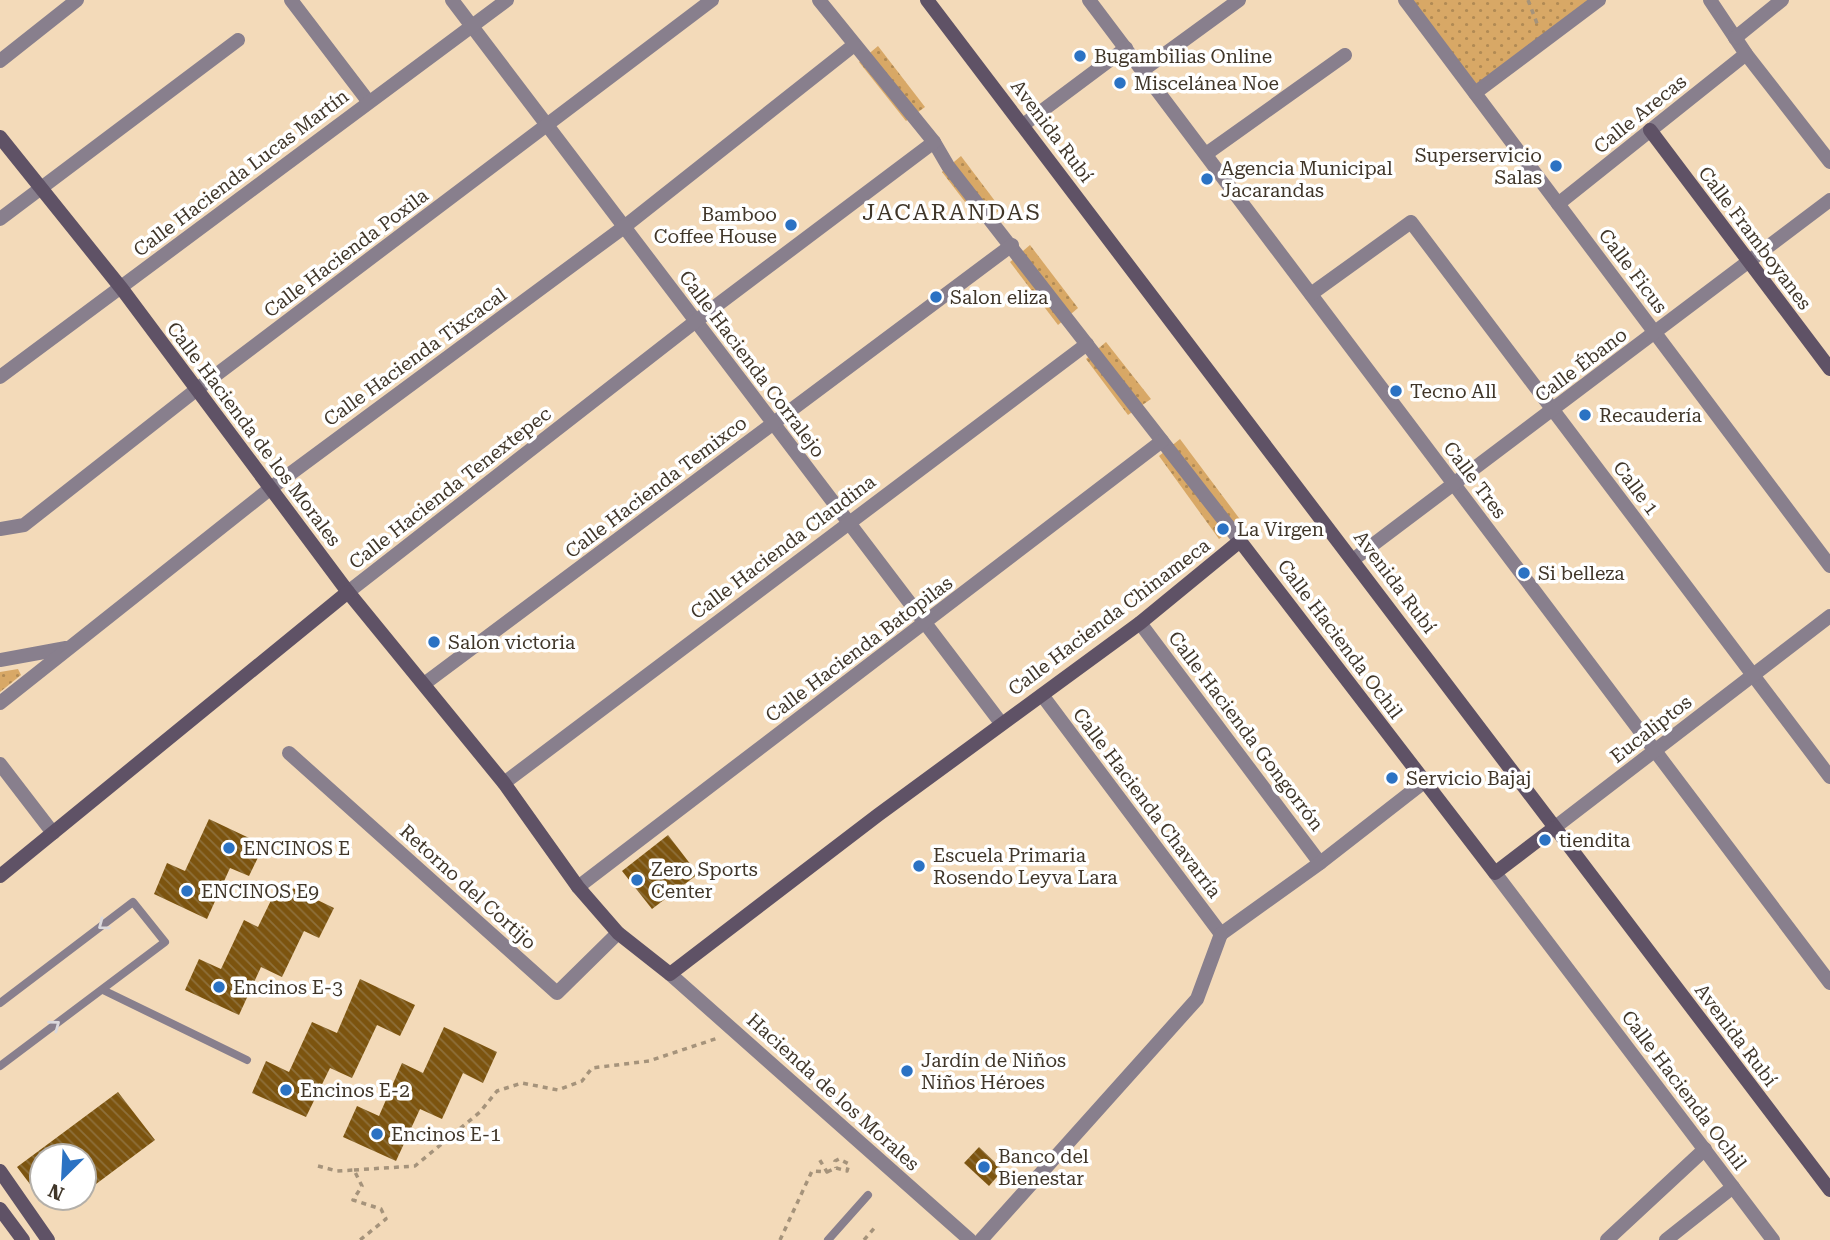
<svg xmlns="http://www.w3.org/2000/svg" width="1830" height="1240" font-family="'Roboto Serif',serif">
  <style>
    .grass { fill: url(#grass-dots) }
    .building { fill: url(#building-back-hatch) }
    .lines { fill: none; stroke-linecap: round; stroke-linejoin: round }
    .path { stroke: #a5937b; stroke-width: 3.5; stroke-dasharray: 5 5; stroke-linecap: butt }
    .lane { stroke: #887f8d; stroke-width: 8 }
    .street { stroke: #887f8d; stroke-width: 14 }
    .secondary { stroke: #5f5266; stroke-width: 14 }
    .oneway { stroke: #dbd9dd }
    .poi-dot { fill: #2b72c3; stroke: #fff; stroke-width: 2.5 }
    .labels { text-anchor: middle; dominant-baseline: central; stroke-width: 7; stroke-linejoin: round; paint-order: stroke }
    .poi-label { font-size: 19px; fill: #403629; stroke: #fff; text-anchor: start }
    .street-label { font-size: 19px; fill: #403629; stroke: #fff }
    .quarter-label { font-size: 23px; letter-spacing: 2px; fill: #403629; stroke: #fff }
  </style>
  <defs>
    <pattern id="grass-dots" width="8" height="8" patternUnits="userSpaceOnUse" patternTransform="scale(1.75)"><rect width="8" height="8" fill="#d8a866"/><path d="M2 2h.1M6 6h.1" fill="none" stroke="#b18a54" stroke-width="1.8" stroke-linecap="round"/></pattern>
    <pattern id="building-back-hatch" width="6" height="6" patternUnits="userSpaceOnUse" patternTransform="scale(1.75)"><rect width="6" height="6" fill="#7c540f"/><path d="M-1 5l2 2M0 0l6 6M5-1l2 2" fill="none" stroke="#8e703b"/></pattern>
  </defs>
  <rect width="100%" height="100%" fill="#f3dab9"/>
  <g class="grass">
    <path d="M1405 0H1599L1475 93Z"/>
    <path d="M878 46 925 107 906 121 859 62Z"/>
    <path d="M961 156 1001 209 982 224 942 172Z"/>
    <path d="M1030 245 1078 308 1058 325 1010 262Z"/>
    <path d="M1106 342 1151 399 1128 415 1086 359Z"/>
    <path d="M1180 439 1242 522 1219 539 1159 456Z"/>
    <path d="M18 669 21 675 0 692V672Z"/>
  </g>
  <g class="building">
    <path d="M209 819 264 845 249 876 230 868 207 919 154 894 167 863 185 871Z"/>
    <path d="M668 835 698 874 652 909 622 871Z"/>
    <path d="M280 882 334 908 319 938 304 931 282 977 261 967 239 1015 185 990 199 959 221 969 244 920 258 927Z"/>
    <path d="M360 979 415 1005 400 1036 377 1025 352 1078 330 1068 306 1117 252 1093 266 1061 289 1072 312 1022 337 1033Z"/>
    <path d="M444 1027 497 1052 483 1083 463 1073 442 1119 420 1109 396 1161 343 1137 357 1106 379 1116 402 1063 423 1073Z"/>
    <path d="M118 1092 155 1140 84 1193V1156H42V1200L17 1167Z"/>
    <path d="M979 1147 1003 1170 989 1186 964 1163Z"/>
  </g>
  <g class="lines">
    <g class="path">
      <path d="M1528 0 1538 26"/>
      <path d="M318 1166 337 1171 354 1170 362 1186 353 1200 381 1209 386 1219 360 1240"/>
      <path d="M354 1170 415 1166 480 1112 497 1091 522 1083 558 1090 582 1081 592 1068 649 1061 718 1038"/>
      <path d="M827 1172 836 1168 847 1171 849 1164 839 1159 835 1161 836 1168"/>
      <path d="M780 1240 812 1171 827 1172 818 1157"/>
      <path d="M864 1240 877 1225"/>
    </g>
    <g class="lane">
      <path d="M103 990 247 1060"/>
      <path d="M0 1003 133 902 165 942 0 1066"/>
      <path d="M828 1240 868 1195"/>
    </g>
    <g class="street">
      <path d="M291 0 368 101"/>
      <path d="M452 0 1001 723"/>
      <path d="M819 0 934 142 948 166 1240 541"/>
      <path d="M1089 0 1830 983"/>
      <path d="M1405 0 1830 566"/>
      <path d="M1710 0 1746 54 1830 162"/>
      <path d="M1735 38 1782 0"/>
      <path d="M0 61 77 0"/>
      <path d="M1143 70 1239 0"/>
      <path d="M1475 93 1599 0"/>
      <path d="M1023 125 1126 48"/>
      <path d="M1206 154 1345 55"/>
      <path d="M1558 204 1746 54"/>
      <path d="M0 219 238 40"/>
      <path d="M1311 294 1411 222 1830 777"/>
      <path d="M0 377 507 0"/>
      <path d="M0 529 24 525 196 390 712 0"/>
      <path d="M1354 559 1830 200"/>
      <path d="M348 592 696 321 934 142"/>
      <path d="M1140 623 1320 863"/>
      <path d="M0 660 66 648"/>
      <path d="M424 684 1012 245"/>
      <path d="M1042 695 1221 934"/>
      <path d="M0 703 271 488 624 227 854 45"/>
      <path d="M289 753 557 993 618 933"/>
      <path d="M0 764 53 833"/>
      <path d="M504 783 1087 344"/>
      <path d="M1554 828 1830 616"/>
      <path d="M1495 873 1773 1240"/>
      <path d="M578 887 1162 441"/>
      <path d="M1221 934 1320 863 1424 782"/>
      <path d="M670 974 970 1240"/>
      <path d="M981 1240 1197 999 1221 934"/>
      <path d="M1607 1240 1705 1149"/>
      <path d="M1666 1240 1733 1187"/>
    </g>
    <g class="secondary">
      <path d="M927 0 1830 1190"/>
      <path d="M1650 130 1830 369"/>
      <path d="M0 137 122 289 348 592 504 783 578 887 618 933 670 974 878 815 1140 623 1240 541 1495 873 1554 828"/>
      <path d="M0 876 348 592"/>
      <path d="M0 1171 48 1240"/>
      <path d="M0 1209 23 1240"/>
    </g>
  </g>
  <defs><path id="oneway-chevron" d="M-2-3.5L2.5 0L-2 3.5" fill="none" stroke-width="1.6" stroke-linecap="round" stroke-linejoin="round" transform="scale(1.75)"/></defs>
  <g class="oneway">
    <use href="#oneway-chevron" transform="translate(103 925) rotate(143)"/>
    <use href="#oneway-chevron" transform="translate(55 1025) rotate(-37)"/>
  </g>
  <g class="poi-dot">
    <circle cx="1080" cy="56" r="7"/>
    <circle cx="1120" cy="83" r="7"/>
    <circle cx="1556" cy="166" r="7"/>
    <circle cx="1207" cy="179" r="7"/>
    <circle cx="791" cy="225" r="7"/>
    <circle cx="936" cy="297" r="7"/>
    <circle cx="1396" cy="391" r="7"/>
    <circle cx="1585" cy="415" r="7"/>
    <circle cx="1223" cy="529" r="7"/>
    <circle cx="1524" cy="573" r="7"/>
    <circle cx="434" cy="642" r="7"/>
    <circle cx="1392" cy="778" r="7"/>
    <circle cx="1545" cy="840" r="7"/>
    <circle cx="229" cy="848" r="7"/>
    <circle cx="919" cy="866" r="7"/>
    <circle cx="637" cy="880" r="7"/>
    <circle cx="187" cy="891" r="7"/>
    <circle cx="219" cy="987" r="7"/>
    <circle cx="907" cy="1071" r="7"/>
    <circle cx="286" cy="1090" r="7"/>
    <circle cx="377" cy="1134" r="7"/>
    <circle cx="984" cy="1167" r="7"/>
  </g>
  <g class="labels">
    <g class="poi-label">
      <text x="1094" y="56">Bugambilias Online</text>
      <text x="1134" y="83">Miscelánea Noe</text>
      <text x="1542" y="155" text-anchor="end">Superservicio<tspan x="1542" dy="22">Salas</tspan></text>
      <text x="1221" y="168">Agencia Municipal<tspan x="1221" dy="22">Jacarandas</tspan></text>
      <text x="777" y="214" text-anchor="end">Bamboo<tspan x="777" dy="22">Coffee House</tspan></text>
      <text x="950" y="297">Salon eliza</text>
      <text x="1410" y="391">Tecno All</text>
      <text x="1599" y="415">Recaudería</text>
      <text x="1237" y="529">La Virgen</text>
      <text x="1538" y="573">Si belleza</text>
      <text x="448" y="642">Salon victoria</text>
      <text x="1406" y="778">Servicio Bajaj</text>
      <text x="1559" y="840">tiendita</text>
      <text x="243" y="848">ENCINOS E</text>
      <text x="933" y="855">Escuela Primaria<tspan x="933" dy="22">Rosendo Leyva Lara</tspan></text>
      <text x="651" y="869">Zero Sports<tspan x="651" dy="22">Center</tspan></text>
      <text x="201" y="891">ENCINOS E9</text>
      <text x="233" y="987">Encinos E-3</text>
      <text x="921" y="1060">Jardín de Niños<tspan x="921" dy="22">Niños Héroes</tspan></text>
      <text x="300" y="1090">Encinos E-2</text>
      <text x="391" y="1134">Encinos E-1</text>
      <text x="998" y="1156">Banco del<tspan x="998" dy="22">Bienestar</tspan></text>
    </g>
    <g class="street-label">
      <text transform="translate(1640 114) rotate(-39)">Calle Arecas</text>
      <text transform="translate(1052 131) rotate(53)">Avenida Rubí</text>
      <text transform="translate(241 173) rotate(-37)">Calle Hacienda Lucas Martín</text>
      <text transform="translate(1755 238) rotate(53)">Calle Framboyanes</text>
      <text transform="translate(346 253) rotate(-37)">Calle Hacienda Poxila</text>
      <text transform="translate(1633 271) rotate(53)">Calle Ficus</text>
      <text transform="translate(415 357) rotate(-36)">Calle Hacienda Tixcacal</text>
      <text transform="translate(752 364) rotate(53)">Calle Hacienda Corralejo</text>
      <text transform="translate(1581 365) rotate(-37)">Calle Ébano</text>
      <text transform="translate(254 434) rotate(53)">Calle Hacienda de los Morales</text>
      <text transform="translate(1475 480) rotate(53)">Calle Tres</text>
      <text transform="translate(656 487) rotate(-37)">Calle Hacienda Temixco</text>
      <text transform="translate(450 488) rotate(-38)">Calle Hacienda Tenextepec</text>
      <text transform="translate(1636 488) rotate(53)">Calle 1</text>
      <text transform="translate(783 547) rotate(-37)">Calle Hacienda Claudina</text>
      <text transform="translate(1395 582) rotate(53)">Avenida Rubí</text>
      <text transform="translate(1109 617) rotate(-37)">Calle Hacienda Chinameca</text>
      <text transform="translate(1340 639) rotate(53)">Calle Hacienda Ochil</text>
      <text transform="translate(859 649) rotate(-37)">Calle Hacienda Batopilas</text>
      <text transform="translate(1651 729) rotate(-38)">Eucaliptos</text>
      <text transform="translate(1246 731) rotate(53)">Calle Hacienda Gongorrón</text>
      <text transform="translate(1147 803) rotate(53)">Calle Hacienda Chavarría</text>
      <text transform="translate(468 887) rotate(42)">Retorno del Cortijo</text>
      <text transform="translate(1736 1035) rotate(53)">Avenida Rubí</text>
      <text transform="translate(1684 1090) rotate(53)">Calle Hacienda Ochil</text>
      <text transform="translate(833 1092) rotate(42)">Hacienda de los Morales</text>
    </g>
    <g class="quarter-label">
      <text x="952" y="212">JACARANDAS</text>
    </g>
  </g>
  <g transform="translate(63 1177) rotate(204)"><circle r="33" fill="#ffffff" stroke="#b3afa9" stroke-width="2"/>
  <path d="M0-5L12 26L0 18L-12 26Z" fill="#2b72c3"/>
  <text y="-10" font-size="19" font-weight="bold" text-anchor="middle" fill="#403629">N</text>
  </g>
</svg>
